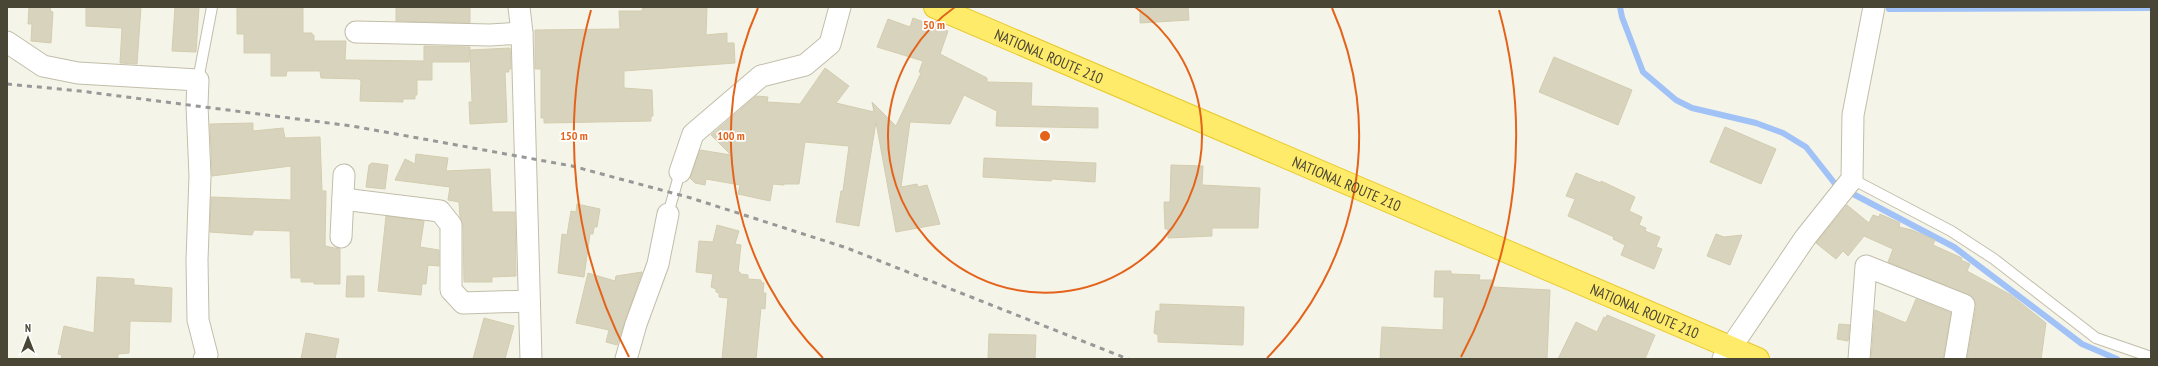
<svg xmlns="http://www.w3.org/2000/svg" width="2158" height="366" font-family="'PT Sans Narrow',sans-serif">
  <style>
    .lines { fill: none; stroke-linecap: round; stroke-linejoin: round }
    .stream { stroke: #a1c2f6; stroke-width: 6 }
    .building { fill: #d8d3bd; stroke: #d3cdaf }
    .lane-casing { stroke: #c2beaa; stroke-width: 12 }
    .street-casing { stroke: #c2beaa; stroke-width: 23 }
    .highway-casing { stroke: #e9ca2e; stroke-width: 24 }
    .lane { stroke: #fff; stroke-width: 10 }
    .street { stroke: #fff; stroke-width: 21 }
    .highway { stroke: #ffeb6a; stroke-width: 22 }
    .rail { stroke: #989898; stroke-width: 3; stroke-dasharray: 5 5; stroke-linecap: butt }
    .ring { fill: none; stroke: #e4631b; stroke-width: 2 }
    .labels { text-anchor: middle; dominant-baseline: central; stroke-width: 3.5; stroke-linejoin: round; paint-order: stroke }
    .street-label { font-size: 15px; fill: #4a4636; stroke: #fff }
    .centre { fill: #e4631b; stroke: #fff; stroke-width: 2 }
    .ring-label { font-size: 12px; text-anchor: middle; font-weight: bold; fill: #e4631b; stroke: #fff; stroke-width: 3.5; stroke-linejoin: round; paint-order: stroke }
  </style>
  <rect width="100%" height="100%" fill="#f5f4e8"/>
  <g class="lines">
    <g class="stream">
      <path d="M1620 7 1622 17 1643 72 1676 100 1692 108 1756 123 1783 133 1806 147 1836 185 1954 247 2082 344 2117 359"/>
      <path d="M1889 7V9L2151 8"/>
    </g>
  </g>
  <g class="building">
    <path d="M29 7H51L50 11 53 12 51 43 31 41 32 24H28Z"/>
    <path d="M86 7H141L137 64 120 63 122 28 86 26Z"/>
    <path d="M175 7H199L196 52 172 51Z"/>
    <path d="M396 7H470V23L396 21Z"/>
    <path d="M643 7H707L706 35 727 33V43H734L735 63 624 71V88L652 90 653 116H651V121L544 123V118H541V69H535V30L620 29 619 11H642Z"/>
    <path d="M1140 7H1188L1189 20 1140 23Z"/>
    <path d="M237 8H303V33H312V35H314V41H346L345 60 424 61V46L470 47 469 62H432V80H417V95H415V99H403V102L360 101 361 81 359 79 321 78 320 71H287L286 76H271V53H244V34H237Z"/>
    <path d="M913 18 948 31 940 54 987 78V82L1032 83 1031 106 1098 108V128L996 126 997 111 964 95 950 124 910 122 901 187 917 184 918 187 927 185 940 224 896 232 876 122 859 226 836 222 841 191H843L849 146 805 142 799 184H784V185L773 184 770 201 738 194 740 185 706 179 705 185 695 183 690 178 700 150 731 155 711 135 756 96 768 97 767 102 800 104 825 68 849 86 836 103 874 112 872 102 896 126 921 73 919 72 923 61 877 47 888 19 910 27Z"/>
    <path d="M510 48 511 69H509V72H505L507 122 470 124 469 102H472L470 50Z"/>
    <path d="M1554 57 1632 90 1618 125 1539 92Z"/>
    <path d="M253 123V131L283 128 285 138 320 137 322 191H326L325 246 340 249V284H314V282H301V278H291L290 231 254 230 252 235 210 232 211 197 291 200V166L212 176 210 124Z"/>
    <path d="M1725 127 1776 149 1761 184 1710 162Z"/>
    <path d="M416 154 448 158 446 171 490 169 492 212H515L516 276 492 277V282H464L463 225 460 217 459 202 448 200 450 187 395 180 405 159 415 164Z"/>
    <path d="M984 158 1096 163 1095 182 1052 179 1051 181 983 177Z"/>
    <path d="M372 163 388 165 385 189 366 187 369 165Z"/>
    <path d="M1171 165 1203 166 1202 185 1260 188 1258 228H1212V236L1168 238V229H1165L1164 202H1170Z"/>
    <path d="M1576 173 1601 183V181L1635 197 1629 211 1642 217 1639 225 1646 228 1645 231 1660 237 1656 247 1662 249 1654 269 1621 255 1625 245 1613 239 1614 237 1568 216 1575 199 1566 196Z"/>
    <path d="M577 204 600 209 597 227H594L593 234H590L584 277 558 273 562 234 567 235 571 211 576 212Z"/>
    <path d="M1847 205 1869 223 1873 215 1879 217 1880 214 1900 223 1899 227 1912 230 1935 240 1933 245 1962 258 1961 260 1970 264 1967 271 2011 295 2046 323 2041 359H1967L1976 307 1973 297 1888 262 1893 249 1864 236 1848 256 1843 251 1836 259 1816 243Z"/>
    <path d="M386 216 424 221 420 247 439 250V266L428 265 426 284H422L421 295 378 291Z"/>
    <path d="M717 225 739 231 735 244 741 245 738 272H740V274L748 275V279L761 280V282L764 283 763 293H766L765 309 761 308 756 359H722L728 298 719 297V293L716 292V289L711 287 713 274 696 272 699 241 713 242Z"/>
    <path d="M1716 234 1724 237 1742 235 1730 265 1707 256Z"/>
    <path d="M1435 271H1451V274L1480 275 1479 280H1493V287L1550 290 1547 359H1380L1382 327 1443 330 1444 297H1434Z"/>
    <path d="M642 272 617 345 606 342 609 330 576 323 588 273 615 281 616 276Z"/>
    <path d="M347 276H364V297H346Z"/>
    <path d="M97 277 134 279V285L172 288 171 322 130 321 129 353 118 354V359H61L62 355 58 354 64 326 94 333Z"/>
    <path d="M1916 299 1951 313 1943 359H1871L1875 310 1906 323Z"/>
    <path d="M1160 304 1244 307 1243 345 1158 342V335L1154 333 1156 311H1160Z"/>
    <path d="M1607 315 1655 335 1645 359H1558L1576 322 1597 332 1604 317 1606 318Z"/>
    <path d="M484 318 514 326 505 359H473Z"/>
    <path d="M1839 324 1850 325 1848 341 1837 339Z"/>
    <path d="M306 333 339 339 335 359H301Z"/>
    <path d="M989 334 1036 335 1035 359H988Z"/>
  </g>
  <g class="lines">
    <defs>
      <g id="lane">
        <path d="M198 80 212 7"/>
        <path d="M1852 179 1951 231 1994 259 2096 338 2151 357"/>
        <path d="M668 214 680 172"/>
      </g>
      <g id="street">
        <path d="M519 7 522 33 531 359"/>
        <path d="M356 32 490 35 522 33"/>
        <path d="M7 42 43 66 78 73 198 80 197 105 200 176 197 260 198 320 207 355 204 359"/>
        <path d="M680 172 693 134 761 76 805 65 830 44 840 7"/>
        <path d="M343 199 440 211 451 225V290L463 303 529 301"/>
        <path d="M341 237 344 175"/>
        <path d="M626 359 636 324 658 264 668 214"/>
        <path d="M1723 359 1805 238 1852 179 1853 115 1874 7"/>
        <path d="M1859 359 1866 266 1964 305 1955 359"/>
      </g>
      <g id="highway">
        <path id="s1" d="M935 7 1758 359"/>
      </g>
    </defs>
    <use href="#lane" class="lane-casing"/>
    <use href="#street" class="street-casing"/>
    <use href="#highway" class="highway-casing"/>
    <use href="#lane" class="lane"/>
    <use href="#street" class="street"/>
    <use href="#highway" class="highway"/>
    <path class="rail" d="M7 84 80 91 352 126 572 166 691 198 847 248 1128 359"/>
  </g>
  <g class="ring">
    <path d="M1135 7A157 157 0 1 1 955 7"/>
    <path d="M823 358A314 314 0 0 1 758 8M1332 8A314 314 0 0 1 1267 358"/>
    <path d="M629 357A471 471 0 0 1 591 10M1499 10A471 471 0 0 1 1461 357"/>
  </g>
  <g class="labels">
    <g class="street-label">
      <text stroke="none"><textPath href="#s1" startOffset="124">NATIONAL ROUTE 210</textPath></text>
      <text stroke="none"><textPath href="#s1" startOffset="448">NATIONAL ROUTE 210</textPath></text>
      <text stroke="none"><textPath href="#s1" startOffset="772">NATIONAL ROUTE 210</textPath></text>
    </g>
  </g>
  <circle cx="1045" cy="136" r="6" class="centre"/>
  <g class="ring-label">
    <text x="934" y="29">50 m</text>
    <text x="731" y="140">100 m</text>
    <text x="574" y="140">150 m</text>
  </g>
  <rect width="2158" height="366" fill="none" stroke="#4a4636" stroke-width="16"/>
  <g transform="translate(28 338)" stroke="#ffffff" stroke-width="3" paint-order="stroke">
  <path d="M0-3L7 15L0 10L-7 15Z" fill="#4a4636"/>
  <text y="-6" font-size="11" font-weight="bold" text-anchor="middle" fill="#4a4636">N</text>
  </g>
</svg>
